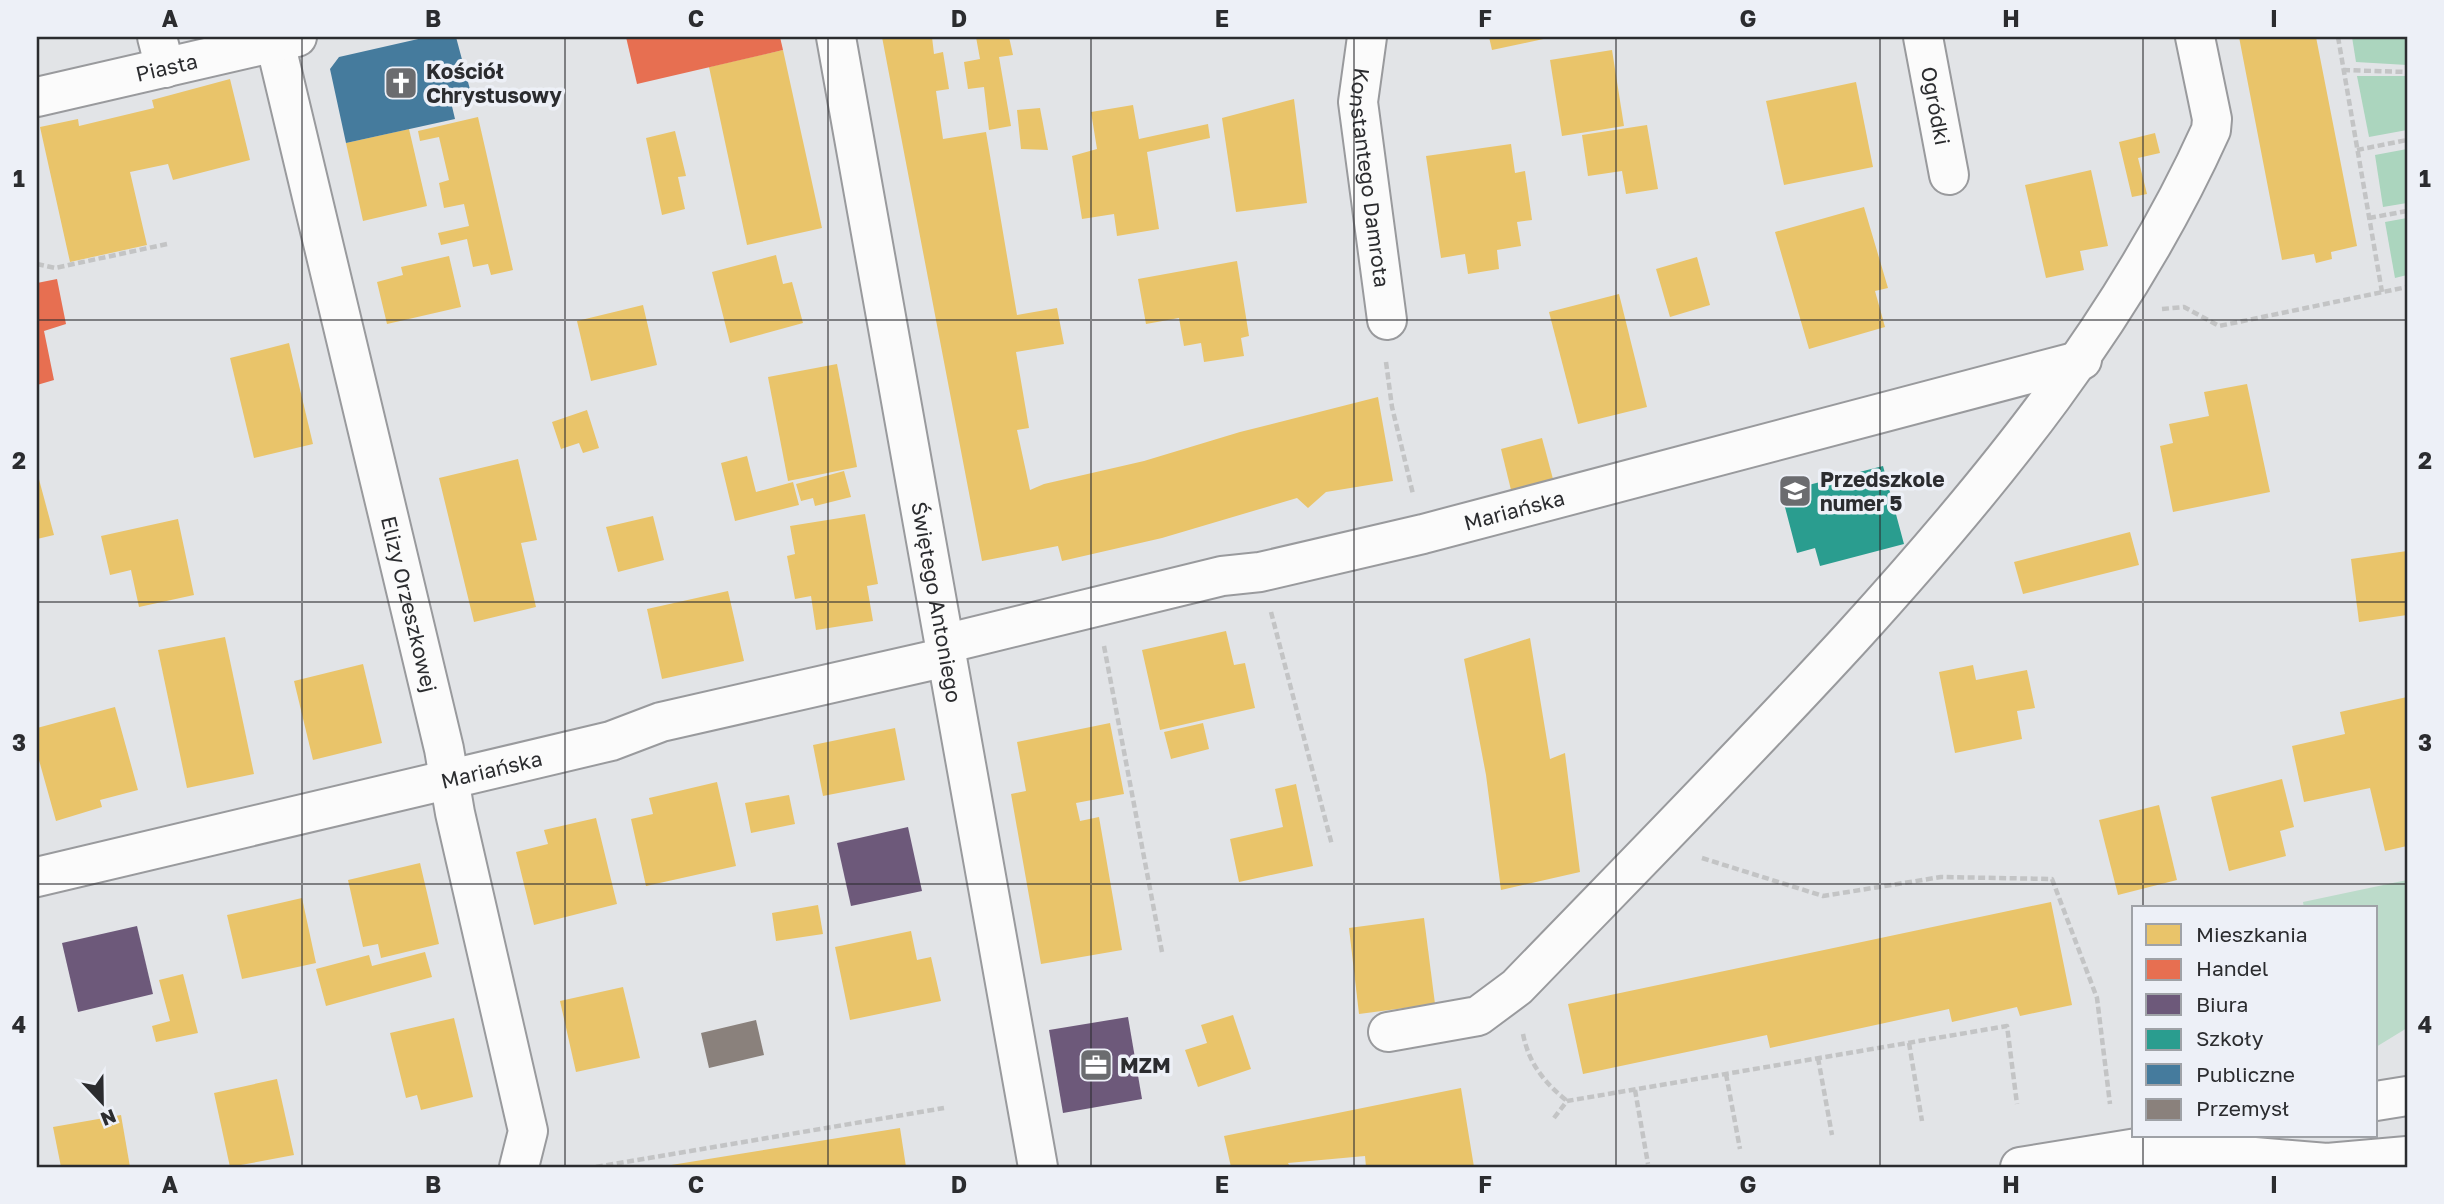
<svg xmlns="http://www.w3.org/2000/svg" width="2444" height="1204" font-family="'Golos Text',sans-serif">
  <style>
    .green { fill: #bcdbca }
    .forest { fill: #abd5be }
    .homes { fill: #e9c46a }
    .shops { fill: #e76f51 }
    .offices { fill: #6d597a }
    .schools { fill: #2a9d8f }
    .public { fill: #457b9d }
    .industry { fill: #8a817c }
    .lines { fill: none; stroke-linecap: round; stroke-linejoin: round }
    .minor-casing { stroke: #999a9d; stroke-width: 42 }
    .secondary-casing { stroke: #999a9d; stroke-width: 42 }
    .path { stroke: #c3c4c5; stroke-width: 4.5; stroke-dasharray: 7 3.5; stroke-linecap: butt }
    .minor { stroke: #fbfbfb; stroke-width: 38 }
    .secondary { stroke: #fbfbfb; stroke-width: 38 }
    .grid { fill: none; stroke: #2b2c2f; stroke-width: 2; stroke-opacity: 0.55 }
    .labels { text-anchor: middle; dominant-baseline: central; stroke-width: 7; stroke-linejoin: round; paint-order: stroke }
    .street-label { font-size: 21px; fill: #2b2c2f; stroke: #edf0f7 }
    .poi-label { font-size: 21px; font-weight: bold; fill: #2b2c2f; stroke: #edf0f7; text-anchor: start }
    .neatline { fill: none; stroke: #2b2c2f; stroke-width: 2.5 }
    .grid-label { font-size: 23px; text-anchor: middle; font-weight: bold; fill: #2b2c2f }
  </style>
  <rect width="100%" height="100%" fill="#e2e4e7"/>
  <path class="green" d="M2407 880V1028L2376 1047V908H2304L2303 902Z"/>
  <g class="forest">
    <path d="M2352 37H2407V65L2356 62Z"/>
    <path d="M2357 76H2407V130L2369 137Z"/>
    <path d="M2407 149V203L2383 207 2375 155Z"/>
    <path d="M2407 218V275L2395 278 2385 222Z"/>
  </g>
  <g class="homes">
    <path d="M882 37H932L934 54 943 52 949 89 936 91 943 139 986 132 1017 315 1057 308 1064 344 1016 352 1029 428 1017 430 1030 490 1044 484 1144 461 1240 432 1378 397 1393 481 1326 492 1308 508 1297 498 1162 538 1062 561 1058 546 982 561Z"/>
    <path d="M976 37H1009L1013 55 999 57 1011 126 989 130 984 87 968 89 964 62 980 59Z"/>
    <path d="M1489 37H1548V38L1492 50Z"/>
    <path d="M2239 37H2316L2357 246 2331 252 2332 259 2316 263 2314 254 2282 260Z"/>
    <path d="M783 50 822 228 747 245 709 67Z"/>
    <path d="M1612 50 1624 126 1562 136 1550 60Z"/>
    <path d="M230 79 250 160 173 180 168 164 130 172 147 245 70 262 40 127 78 119 79 126 154 108 152 100Z"/>
    <path d="M1856 82 1873 167 1784 185 1766 101Z"/>
    <path d="M1294 99 1307 203 1236 212 1222 118Z"/>
    <path d="M1133 105 1139 139 1208 124 1210 138 1147 152 1159 229 1117 236 1114 214 1082 219 1072 156 1097 149 1091 112Z"/>
    <path d="M1040 108 1048 150 1021 149 1017 110Z"/>
    <path d="M478 117 513 270 491 275 488 264 473 267 467 239 441 245 438 233 469 226 464 204 444 208 439 183 449 180 439 137 420 141 418 131Z"/>
    <path d="M1647 125 1658 189 1626 194 1622 171 1588 176 1582 135Z"/>
    <path d="M409 129 427 206 363 221 346 143Z"/>
    <path d="M675 131 686 176 678 177 685 209 662 215 646 138Z"/>
    <path d="M2155 133 2160 153 2138 158 2147 194 2132 197 2119 142Z"/>
    <path d="M1511 144 1515 173 1525 171 1532 220 1517 222 1521 246 1497 250 1499 269 1468 274 1465 254 1441 258 1426 156Z"/>
    <path d="M2091 170 2108 246 2080 251 2084 270 2046 278 2025 185Z"/>
    <path d="M1864 207 1888 288 1875 291 1885 327 1809 349 1775 232Z"/>
    <path d="M776 255 783 284 792 282 803 323 730 343 712 272Z"/>
    <path d="M449 256 461 307 387 324 377 282 403 275 401 267Z"/>
    <path d="M1697 257 1710 305 1670 317 1656 269Z"/>
    <path d="M1237 261 1249 336 1241 338 1244 356 1204 362 1201 343 1184 346 1179 318 1146 324 1138 279Z"/>
    <path d="M1619 294 1647 407 1578 424 1549 312Z"/>
    <path d="M643 305 657 365 591 381 577 321Z"/>
    <path d="M289 343 313 444 254 458 230 358Z"/>
    <path d="M837 364 857 467 788 481 768 377Z"/>
    <path d="M2247 384 2270 492 2173 512 2160 446 2173 443 2169 424 2209 416 2204 392Z"/>
    <path d="M587 410 599 448 583 453 579 443 561 449 552 422Z"/>
    <path d="M1542 438 1553 479 1511 490 1501 449Z"/>
    <path d="M747 456 756 492 793 482 799 505 735 521 721 463Z"/>
    <path d="M518 459 537 540 521 543 536 607 474 622 439 478Z"/>
    <path d="M844 471 851 497 815 506 813 498 801 501 796 484Z"/>
    <path d="M37 472 54 535 37 539Z"/>
    <path d="M865 514 878 584 867 586 873 621 816 630 811 596 795 599 787 556 795 554 790 526Z"/>
    <path d="M653 516 664 560 618 572 606 527Z"/>
    <path d="M178 519 194 595 139 607 131 570 110 575 101 536Z"/>
    <path d="M2130 532 2139 565 2023 594 2014 562Z"/>
    <path d="M2407 551V615L2359 622 2351 559Z"/>
    <path d="M728 591 744 661 662 679 647 609Z"/>
    <path d="M1226 631 1234 665 1245 663 1255 708 1160 730 1142 650Z"/>
    <path d="M225 637 254 774 187 788 158 650Z"/>
    <path d="M1530 638 1550 759 1565 753 1580 872 1501 890 1486 775 1464 659Z"/>
    <path d="M363 664 382 743 313 760 294 681Z"/>
    <path d="M1973 665 1976 680 2027 670 2035 708 2017 711 2022 739 1955 753 1939 672Z"/>
    <path d="M2407 697V846L2385 851 2370 788 2304 802 2292 746 2345 734 2340 712Z"/>
    <path d="M115 707 138 790 100 800 102 807 56 821 37 753V728Z"/>
    <path d="M1110 723 1124 794 1076 803 1080 821 1099 817 1122 950 1041 964 1011 794 1026 791 1017 742Z"/>
    <path d="M1203 723 1209 749 1171 759 1164 732Z"/>
    <path d="M895 728 905 780 823 796 813 745Z"/>
    <path d="M2282 779 2294 827 2280 831 2286 856 2229 871 2211 797Z"/>
    <path d="M717 782 736 866 646 886 631 819 653 814 649 798Z"/>
    <path d="M1296 784 1313 866 1239 882 1230 839 1283 827 1275 789Z"/>
    <path d="M789 795 795 824 751 833 745 803Z"/>
    <path d="M2159 805 2177 880 2118 895 2099 820Z"/>
    <path d="M596 818 617 904 534 925 516 852 548 844 544 830Z"/>
    <path d="M420 863 439 944 381 958 378 944 363 947 348 880Z"/>
    <path d="M302 898 316 963 242 979 227 915Z"/>
    <path d="M2051 902 2072 1005 2020 1016 2017 1007 1952 1022 1949 1009 1770 1048 1767 1035 1583 1074 1568 1004Z"/>
    <path d="M818 905 823 934 776 941 772 913Z"/>
    <path d="M1424 918 1435 1004 1359 1014 1349 928Z"/>
    <path d="M911 931 917 960 931 957 941 1001 850 1020 835 947Z"/>
    <path d="M425 952 432 977 326 1006 316 969 369 955 372 966Z"/>
    <path d="M183 974 198 1033 156 1042 152 1026 170 1021 159 980Z"/>
    <path d="M623 987 640 1058 576 1072 560 1001Z"/>
    <path d="M1233 1015 1251 1069 1198 1087 1185 1050 1207 1043 1201 1025Z"/>
    <path d="M454 1018 473 1097 421 1110 417 1095 406 1098 390 1033Z"/>
    <path d="M277 1079 294 1155 230 1167 214 1093Z"/>
    <path d="M1461 1088 1474 1167H1366L1365 1156 1288 1163 1290 1167H1231L1224 1136Z"/>
    <path d="M121 1115 130 1167H61L53 1127Z"/>
    <path d="M900 1128 906 1167H665V1166Z"/>
  </g>
  <g class="shops">
    <path d="M626 37H780L783 50 637 84Z"/>
    <path d="M57 279 66 324 44 331 54 380 37 385V283Z"/>
  </g>
  <g class="offices">
    <path d="M908 827 922 891 851 906 837 843Z"/>
    <path d="M137 926 153 994 78 1012 62 943Z"/>
    <path d="M1128 1017 1142 1099 1063 1113 1049 1030Z"/>
  </g>
  <path class="schools" d="M1883 466 1904 544 1820 566 1815 548 1797 553 1781 492Z"/>
  <path class="public" d="M427 37H456L472 97 451 102 455 119 346 143 330 69 339 57Z"/>
  <path class="industry" d="M756 1020 764 1055 709 1068 701 1033Z"/>
  <g class="lines">
    <defs>
      <g id="minor">
        <path d="M157 37 165 68"/>
        <path id="s1" d="M836 37 1038 1167"/>
        <path id="s2" d="M1367 37 1358 102 1387 320"/>
        <path id="s3" d="M1923 37 1949 175"/>
        <path id="s4" d="M275 42 444 749 455 813 528 1131 519 1167"/>
        <path id="s5" d="M37 97 297 37"/>
        <path id="s6" d="M944 644 1222 576 1260 572 1423 534 2082 360"/>
        <path id="s7" d="M37 877 611 741 661 722 947 657"/>
        <path d="M1388 1032 1478 1016 1517 987C1629 871 1743 756 1852 637 1992 483 2125 321 2211 130L2212 119 2195 37"/>
      </g>
      <g id="secondary">
        <path d="M2376 1101 2407 1096"/>
        <path d="M2149 1148 2327 1163 2407 1156"/>
        <path d="M2020 1167 2174 1142"/>
      </g>
    </defs>
    <use href="#minor" class="minor-casing"/>
    <use href="#secondary" class="secondary-casing"/>
    <g class="path">
      <path d="M2338 37 2382 292"/>
      <path d="M2343 70 2407 72"/>
      <path d="M2357 150 2407 140"/>
      <path d="M2369 218 2407 211"/>
      <path d="M37 264 55 268 167 244"/>
      <path d="M2162 309 2184 307 2219 326 2407 287"/>
      <path d="M1386 362 1392 407 1413 494"/>
      <path d="M1271 612 1332 845"/>
      <path d="M1104 646 1162 952"/>
      <path d="M1702 858 1823 896 1941 877 2052 879 2097 998 2110 1104"/>
      <path d="M1523 1034C1529 1064 1544 1082 1567 1101"/>
      <path d="M1909 1043 1922 1121"/>
      <path d="M1818 1058 1832 1135"/>
      <path d="M1726 1074 1740 1149"/>
      <path d="M1635 1090 1648 1164"/>
      <path d="M1554 1118 1567 1101 2007 1026 2017 1104"/>
      <path d="M596 1167 944 1108"/>
    </g>
    <use href="#minor" class="minor"/>
    <use href="#secondary" class="secondary"/>
  </g>
  <path class="grid" d="M302 37V1167M565 37V1167M828 37V1167M1091 37V1167M1354 37V1167M1616 37V1167M1880 37V1167M2143 37V908M37 320H2407M37 602H2407M37 884H2407M2143 1136V1167"/>
  <defs>
    <symbol id="church-square" viewBox="-11 -11 22 22"><rect x="-9" y="-9" width="18" height="18" rx="4" fill="#6b6c6f" stroke="#edf0f7"/><path d="M-1.2-6h2.4v3.5h3.3v2.4h-3.3V6h-2.4V-.1h-3.3v-2.4h3.3Z" fill="#fff"/></symbol>
    <symbol id="school-square" viewBox="-11 -11 22 22"><rect x="-9" y="-9" width="18" height="18" rx="4" fill="#6b6c6f" stroke="#edf0f7"/><path d="M0-5L7-2L0 1L-7-2ZM-4 1L0 2.5L4 1V4Q0 6-4 4Z" fill="#fff"/></symbol>
    <symbol id="office-square" viewBox="-11 -11 22 22"><rect x="-9" y="-9" width="18" height="18" rx="4" fill="#6b6c6f" stroke="#edf0f7"/><path d="M-6-3h4V-5.5h4V-3h4V5H-6ZM-1-4.5V-3h2v-1.5ZM-6 0V1H6V0Z" fill="#fff"/></symbol>
  </defs>
  <g fill-rule="evenodd">
    <use href="#church-square" x="382" y="64" width="38" height="38"/>
    <use href="#school-square" x="1776" y="472" width="38" height="38"/>
    <use href="#office-square" x="1077" y="1046" width="38" height="38"/>
  </g>
  <g class="labels">
    <g class="street-label">
      <text stroke="none"><textPath href="#s5" startOffset="133">Piasta</textPath></text>
      <text stroke="none"><textPath href="#s3" startOffset="70">Ogródki</textPath></text>
      <text stroke="none"><textPath href="#s2" startOffset="142">Konstantego Damrota</textPath></text>
      <text stroke="none"><textPath href="#s6" startOffset="586">Mariańska</textPath></text>
      <text stroke="none"><textPath href="#s1" startOffset="574">Świętego Antoniego</textPath></text>
      <text stroke="none"><textPath href="#s4" startOffset="578">Elizy Orzeszkowej</textPath></text>
      <text stroke="none"><textPath href="#s7" startOffset="467">Mariańska</textPath></text>
    </g>
    <g class="poi-label">
      <text x="426" y="71">Kościół<tspan x="426" dy="24">Chrystusowy</tspan></text>
      <text x="1820" y="479">Przedszkole<tspan x="1820" dy="24">numer 5</tspan></text>
      <text x="1120" y="1065">MZM</text>
    </g>
  </g>
  <rect width="2444" height="1204" fill="none" stroke="#edf0f7" stroke-width="77"/>
  <rect x="2132" y="906" width="245" height="231" fill="#edf0f7" stroke="#9fa2a7" stroke-width="2"/>
  <rect x="2146" y="924" width="35" height="21" fill="#e9c46a" stroke="#9fa2a7" stroke-width="2"/>
  <text x="2196" y="942" font-size="21" fill="#2b2c2f">Mieszkania</text>
  <rect x="2146" y="959" width="35" height="21" fill="#e76f51" stroke="#9fa2a7" stroke-width="2"/>
  <text x="2196" y="976" font-size="21" fill="#2b2c2f">Handel</text>
  <rect x="2146" y="994" width="35" height="21" fill="#6d597a" stroke="#9fa2a7" stroke-width="2"/>
  <text x="2196" y="1012" font-size="21" fill="#2b2c2f">Biura</text>
  <rect x="2146" y="1029" width="35" height="21" fill="#2a9d8f" stroke="#9fa2a7" stroke-width="2"/>
  <text x="2196" y="1046" font-size="21" fill="#2b2c2f">Szkoły</text>
  <rect x="2146" y="1064" width="35" height="21" fill="#457b9d" stroke="#9fa2a7" stroke-width="2"/>
  <text x="2196" y="1082" font-size="21" fill="#2b2c2f">Publiczne</text>
  <rect x="2146" y="1099" width="35" height="21" fill="#8a817c" stroke="#9fa2a7" stroke-width="2"/>
  <text x="2196" y="1116" font-size="21" fill="#2b2c2f">Przemysł</text>
  <g transform="translate(102 1102) rotate(158)" stroke="#edf0f7" stroke-width="5" paint-order="stroke">
  <path d="M0-5L12 26L0 18L-12 26Z" fill="#2b2c2f"/>
  <text y="-10" font-size="19" font-weight="bold" text-anchor="middle" fill="#2b2c2f">N</text>
  </g>
  <rect x="38" y="38" width="2368" height="1128" class="neatline"/>
  <g class="grid-label">
    <text x="170" y="27">A</text>
    <text x="433" y="27">B</text>
    <text x="696" y="27">C</text>
    <text x="959" y="27">D</text>
    <text x="1222" y="27">E</text>
    <text x="1485" y="27">F</text>
    <text x="1748" y="27">G</text>
    <text x="2011" y="27">H</text>
    <text x="2274" y="27">I</text>
    <text x="19" y="187">1</text>
    <text x="2425" y="187">1</text>
    <text x="19" y="469">2</text>
    <text x="2425" y="469">2</text>
    <text x="19" y="751">3</text>
    <text x="2425" y="751">3</text>
    <text x="19" y="1033">4</text>
    <text x="2425" y="1033">4</text>
    <text x="170" y="1193">A</text>
    <text x="433" y="1193">B</text>
    <text x="696" y="1193">C</text>
    <text x="959" y="1193">D</text>
    <text x="1222" y="1193">E</text>
    <text x="1485" y="1193">F</text>
    <text x="1748" y="1193">G</text>
    <text x="2011" y="1193">H</text>
    <text x="2274" y="1193">I</text>
  </g>
</svg>
